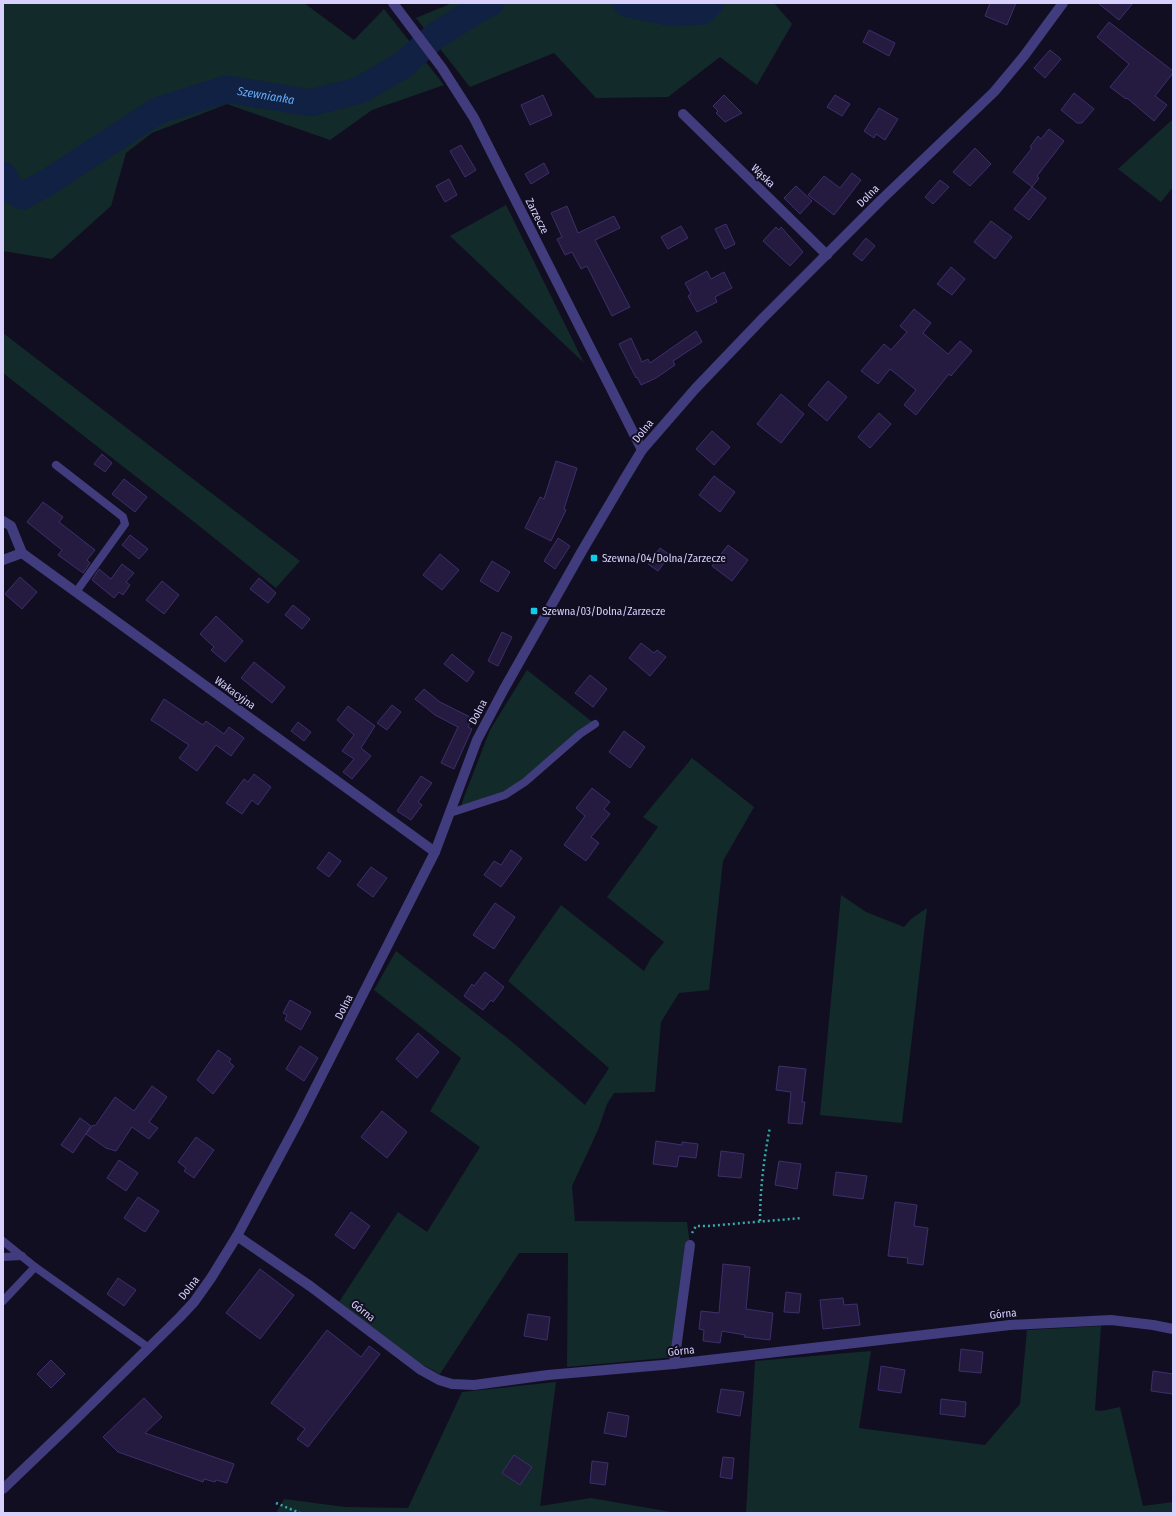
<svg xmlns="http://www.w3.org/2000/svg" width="1176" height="1516" font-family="'Fira Sans Condensed',sans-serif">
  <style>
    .green { fill: #122a2a }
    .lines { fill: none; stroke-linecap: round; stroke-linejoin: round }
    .river { stroke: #102143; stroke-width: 27 }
    .building { fill: #251b41; stroke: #3d2f6b }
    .path { stroke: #35acaa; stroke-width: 2.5; stroke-dasharray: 2 3; stroke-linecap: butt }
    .service { stroke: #413c7d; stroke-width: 8 }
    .minor { stroke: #413c7d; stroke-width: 10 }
    .tertiary { stroke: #413c7d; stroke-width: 10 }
    .poi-dot { fill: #0dccec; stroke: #120e21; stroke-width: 1.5 }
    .labels { text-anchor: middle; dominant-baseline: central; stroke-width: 4; stroke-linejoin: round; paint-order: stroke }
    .street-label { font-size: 11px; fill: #d7d1fc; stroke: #120e21 }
    .poi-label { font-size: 11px; fill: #d7d1fc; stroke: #120e21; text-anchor: start }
    .water-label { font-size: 12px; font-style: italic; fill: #64adf7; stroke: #120e21 }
  </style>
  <rect width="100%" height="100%" fill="#120e21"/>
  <g class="green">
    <path d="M3 3H304L354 40 384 9 444 85 372 110 330 140 227 104 152 133 126 153 111 206 52 259 3 251Z"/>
    <path d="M452 3H774L792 24 757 85 720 57 668 97 596 98 554 53 470 87 416 18Z"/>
    <path d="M1173 119V187L1161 202 1118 169Z"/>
    <path d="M506 205 584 363 450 236Z"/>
    <path d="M3 333 300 561 276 588 193 521 3 373Z"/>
    <path d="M527 670 595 724 525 782 460 810 464 797 490 730Z"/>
    <path d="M692 758 754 807 723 861 709 990 679 993 661 1022 655 1092 614 1093 607 1104 598 1130 572 1186 575 1221 687 1222 690 1245 675 1357 567 1367 568 1253H519L440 1374 417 1362 339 1302 398 1212 427 1232 480 1147 430 1111 461 1058 374 990 396 951 511 1041 585 1105 609 1068 508 981 561 905 644 971 651 958 664 942 607 897 658 827 643 817Z"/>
    <path d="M841 895 866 912 904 927 911 919 927 908 902 1123 820 1115Z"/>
    <path d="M1101 1326 1095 1410 1101 1411 1120 1407 1143 1506 1173 1502V1513H746L755 1361 871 1351 859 1428 985 1445 1020 1404 1027 1330Z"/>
    <path d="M556 1382 540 1506 591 1498 677 1513H276L284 1499 345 1507 408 1508 462 1392Z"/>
  </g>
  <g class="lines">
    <g class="river">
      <path d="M626 3 672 13 703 11 710 3"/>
      <path id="s1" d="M3 175 11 190 22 196 48 182 157 111 227 89 310 103 360 90 403 65 435 36 483 6 491 3"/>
    </g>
  </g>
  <g class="building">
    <path d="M990 3H1016L1007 25 985 16Z"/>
    <path d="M1098 3H1133L1119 20Z"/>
    <path d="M1109 22 1173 71V73L1155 96 1167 105 1154 121 1127 98 1126 99 1110 87 1129 64 1097 37Z"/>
    <path d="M869 30 895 43 889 56 863 42Z"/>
    <path d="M1050 50 1061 59 1045 78 1034 68Z"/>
    <path d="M1074 93 1094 109 1082 123H1077L1061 110Z"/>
    <path d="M543 95 552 115 530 125 521 105Z"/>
    <path d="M724 95 742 113 725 122 716 113 718 111 713 106Z"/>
    <path d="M835 95 850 104 842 116 827 107Z"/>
    <path d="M879 108 898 119 885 140 876 134 874 138 864 131Z"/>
    <path d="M1049 129 1064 141 1037 176 1039 178 1032 187 1013 172 1032 148 1030 147 1038 136 1041 139Z"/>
    <path d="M461 145 476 170 465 177 450 151Z"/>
    <path d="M975 148 991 164 970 186 953 172Z"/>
    <path d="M544 163 549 173 531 184 525 174Z"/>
    <path d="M852 173 861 180 834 215 808 195 824 176 840 188Z"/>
    <path d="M449 179 457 195 445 202 436 186Z"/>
    <path d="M940 180 949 187 933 204 925 197Z"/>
    <path d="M796 186 812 201 800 214 784 198Z"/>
    <path d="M1032 187 1046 198 1029 220 1014 209Z"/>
    <path d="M567 206 578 233 614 216 620 228 595 240 630 307 612 316 587 266 581 269 572 252 565 255 557 239 562 237 551 213Z"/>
    <path d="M991 221 1012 237 995 259 974 242Z"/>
    <path d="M726 224 735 244 725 249 715 229Z"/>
    <path d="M681 226 688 238 668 249 661 237Z"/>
    <path d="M776 227 779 230 781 227 803 252 790 266 763 241Z"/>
    <path d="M866 238 875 246 862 261 853 254Z"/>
    <path d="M951 267 965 279 952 295 937 284Z"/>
    <path d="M707 271 711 279 724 272 732 288 715 297 717 302 697 312 688 296 691 294 685 283Z"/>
    <path d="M914 309 931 323 923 333 948 354 960 341 972 351 951 376 949 374 916 415 904 405 916 390 890 369 878 384 861 371 884 344 891 350 907 332 900 326Z"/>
    <path d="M696 331 702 342 673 361 675 365 656 378 641 385 637 377 636 378 619 344 631 338 642 362 648 359 650 363Z"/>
    <path d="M828 381 847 397 827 421 808 405Z"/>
    <path d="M781 394 804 414 781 443 757 424Z"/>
    <path d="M879 413 891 424 870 448 858 437Z"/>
    <path d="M712 431 730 447 714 465 696 449Z"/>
    <path d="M102 454 112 463 105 472 94 464Z"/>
    <path d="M556 461 577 468 564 509 566 510 551 541 525 528 540 497 544 499Z"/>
    <path d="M714 476 735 492 720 512 699 495Z"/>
    <path d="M124 479 147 497 135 512 112 494Z"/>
    <path d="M43 502 63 517 59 522 95 550 87 560 90 563 83 573 58 555 62 550 27 522Z"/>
    <path d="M130 535 148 549 139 559 122 545Z"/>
    <path d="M558 538 570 546 555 569 544 561Z"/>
    <path d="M728 545 748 560 732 581 712 566Z"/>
    <path d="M660 548 670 555 658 571 648 564Z"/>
    <path d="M440 554 459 570 442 590 423 575Z"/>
    <path d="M492 561 510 572 498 592 480 581Z"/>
    <path d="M122 564 134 573 126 582 130 585 123 595 119 592 114 598 92 580 99 569 111 579Z"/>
    <path d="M20 577 37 592 22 609 5 594Z"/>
    <path d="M259 578 276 593 268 603 250 589Z"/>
    <path d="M162 581 179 595 164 614 146 600Z"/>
    <path d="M293 605 310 619 302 629 285 615Z"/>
    <path d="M216 616 243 641 225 662 211 650 214 647 200 634Z"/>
    <path d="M502 632 512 637 498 666 488 661Z"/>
    <path d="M641 643 654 653 657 650 666 657 650 676 629 658Z"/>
    <path d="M452 654 474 672 467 682 444 664Z"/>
    <path d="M254 662 285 687 272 703 241 678Z"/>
    <path d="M590 675 607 689 593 707 575 693Z"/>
    <path d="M424 689 440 702 472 718 468 727 472 729 454 769 441 763 458 727 435 715 415 699Z"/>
    <path d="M164 699 203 725 206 721 224 734 229 727 244 738 231 756 216 745 197 771 179 758 189 745 151 720Z"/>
    <path d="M392 705 401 712 387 730 377 723Z"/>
    <path d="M348 706 375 726 361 748 371 756 352 779 343 772 354 759 342 751 354 735 337 720Z"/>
    <path d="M298 722 311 732 304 741 291 731Z"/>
    <path d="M624 731 645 747 630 768 609 752Z"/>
    <path d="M254 774 271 787 258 805 252 800 242 814 226 803 244 779 248 782Z"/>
    <path d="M421 776 432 783 418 802 422 805 411 820 397 811Z"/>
    <path d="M592 788 610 802 604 809 610 814 591 837 599 843 586 861 564 845 585 816 576 808Z"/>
    <path d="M511 850 522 858 501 887 484 875 494 861 501 865Z"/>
    <path d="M329 852 341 861 329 877 317 868Z"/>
    <path d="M371 867 387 878 373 897 357 885Z"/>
    <path d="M495 903 515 917 494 949 473 935Z"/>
    <path d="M485 972 504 987 493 1002 491 1000 483 1010 464 996 472 984 474 986Z"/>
    <path d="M290 1000 311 1012 301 1030 285 1020 287 1015 283 1013Z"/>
    <path d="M418 1033 439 1052 417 1078 396 1059Z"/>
    <path d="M300 1046 318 1058 304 1081 286 1069Z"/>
    <path d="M218 1050 231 1059 229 1062 234 1066 213 1094 197 1080Z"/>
    <path d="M779 1066 806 1069 802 1102H805L802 1124 788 1123 791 1092 776 1090Z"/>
    <path d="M152 1086 167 1097 149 1122 158 1128 149 1139 132 1127 116 1151 106 1148 86 1134 93 1125 95 1126 115 1097 134 1111Z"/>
    <path d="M382 1111 407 1132 387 1158 361 1137Z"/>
    <path d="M80 1118 91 1126 73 1153 61 1145Z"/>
    <path d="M196 1137 214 1150 194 1178 184 1171 186 1168 178 1162Z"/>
    <path d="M656 1141 682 1145V1142L698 1144 696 1158 679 1156 677 1167 653 1164Z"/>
    <path d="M721 1151 744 1154 741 1178 718 1176Z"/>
    <path d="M119 1160 138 1173 126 1191 107 1178Z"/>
    <path d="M779 1161 801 1164 797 1189 775 1185Z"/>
    <path d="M836 1172 867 1176 863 1199 833 1195Z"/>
    <path d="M138 1197 159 1211 145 1232 124 1218Z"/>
    <path d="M895 1202 917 1205 914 1226 928 1228 923 1265 907 1263 908 1258 888 1256Z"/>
    <path d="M351 1212 370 1226 354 1249 335 1235Z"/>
    <path d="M723 1264 750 1267 746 1309 773 1313 770 1340 744 1337 745 1335 722 1331 720 1343 703 1341 704 1330 699 1329 701 1311 719 1313Z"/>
    <path d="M260 1269 294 1295 260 1339 226 1313Z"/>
    <path d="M118 1278 136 1290 124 1306 107 1294Z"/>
    <path d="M786 1292 801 1294 799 1313 784 1312Z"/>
    <path d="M843 1298 844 1305 857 1304 860 1325 823 1329 820 1300Z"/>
    <path d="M528 1314 550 1317 547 1340 524 1336Z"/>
    <path d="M327 1330 361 1357 369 1346 380 1354 308 1447 297 1439 305 1429 271 1403Z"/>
    <path d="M961 1349 983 1352 981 1373 959 1371Z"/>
    <path d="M51 1360 65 1374 51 1388 37 1374Z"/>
    <path d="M881 1366 905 1370 901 1393 878 1390Z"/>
    <path d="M1153 1371 1173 1374V1394L1151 1391Z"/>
    <path d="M721 1389 744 1392 740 1416 717 1412Z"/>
    <path d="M144 1398 162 1417 145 1433 234 1464 227 1483 216 1480 215 1482 204 1479 203 1482 118 1452 103 1437Z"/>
    <path d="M941 1399 966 1402 965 1417 940 1414Z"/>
    <path d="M608 1412 629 1416 626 1437 604 1433Z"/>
    <path d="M514 1455 532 1467 520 1485 502 1473Z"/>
    <path d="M723 1457 734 1458 732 1479 720 1477Z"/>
    <path d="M592 1461 608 1463 605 1485 590 1483Z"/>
  </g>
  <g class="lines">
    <g class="path">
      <path d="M760 1221C760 1189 764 1158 770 1127"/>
      <path d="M692 1233 696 1226H708L802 1218"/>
      <path d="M276 1503 300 1513"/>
    </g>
    <g class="service">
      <path d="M56 465 123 517 125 524 76 592"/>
      <path d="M450 813 505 795 525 782 580 734 595 724"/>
      <path d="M3 1241 35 1267"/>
      <path d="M3 1257 22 1256"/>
      <path d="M3 1301 35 1267 149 1348"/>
    </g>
    <g class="minor">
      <path d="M393 3 442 68 474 118 642 450"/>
      <path d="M683 114 827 255"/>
      <path d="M3 521 11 526 22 553"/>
      <path d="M3 560 22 553 435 852"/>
      <path d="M237 1236 310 1286 421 1370 439 1380 452 1384 474 1385 548 1375 674 1364 1010 1325 1111 1320 1153 1325 1173 1329"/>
      <path d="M674 1364 690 1245"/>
    </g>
    <path class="tertiary" d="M3 1489 73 1422 180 1317 194 1302 211 1278 237 1236 299 1120 435 852 477 740 504 689 582 551 625 478 642 450 695 389 763 318 881 200 994 92 1024 56 1063 3"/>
  </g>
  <g class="poi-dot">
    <rect x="590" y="554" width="8" height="8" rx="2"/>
    <rect x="530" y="607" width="8" height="8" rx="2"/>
  </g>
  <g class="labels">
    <g class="street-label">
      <text transform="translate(763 176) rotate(44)">Wąska</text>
      <text transform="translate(868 196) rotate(-45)">Dolna</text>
      <text transform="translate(537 216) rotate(63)">Zarzecze</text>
      <text transform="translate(643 431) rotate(-51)">Dolna</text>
      <text transform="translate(235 693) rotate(36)">Wakacyjna</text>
      <text transform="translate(478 712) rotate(-62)">Dolna</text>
      <text transform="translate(344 1007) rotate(-63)">Dolna</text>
      <text transform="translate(189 1288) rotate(-52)">Dolna</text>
      <text transform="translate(363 1311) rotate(38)">Górna</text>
      <text transform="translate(1003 1314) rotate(-6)">Górna</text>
      <text transform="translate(681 1351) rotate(-6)">Górna</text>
    </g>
    <g class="poi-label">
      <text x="602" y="558">Szewna/04/Dolna/Zarzecze</text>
      <text x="542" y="611">Szewna/03/Dolna/Zarzecze</text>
    </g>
    <g class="water-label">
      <text stroke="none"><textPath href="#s1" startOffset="302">Szewnianka</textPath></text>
    </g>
  </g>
  <rect width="1176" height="1516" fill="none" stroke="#d7d1fc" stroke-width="8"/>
</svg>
